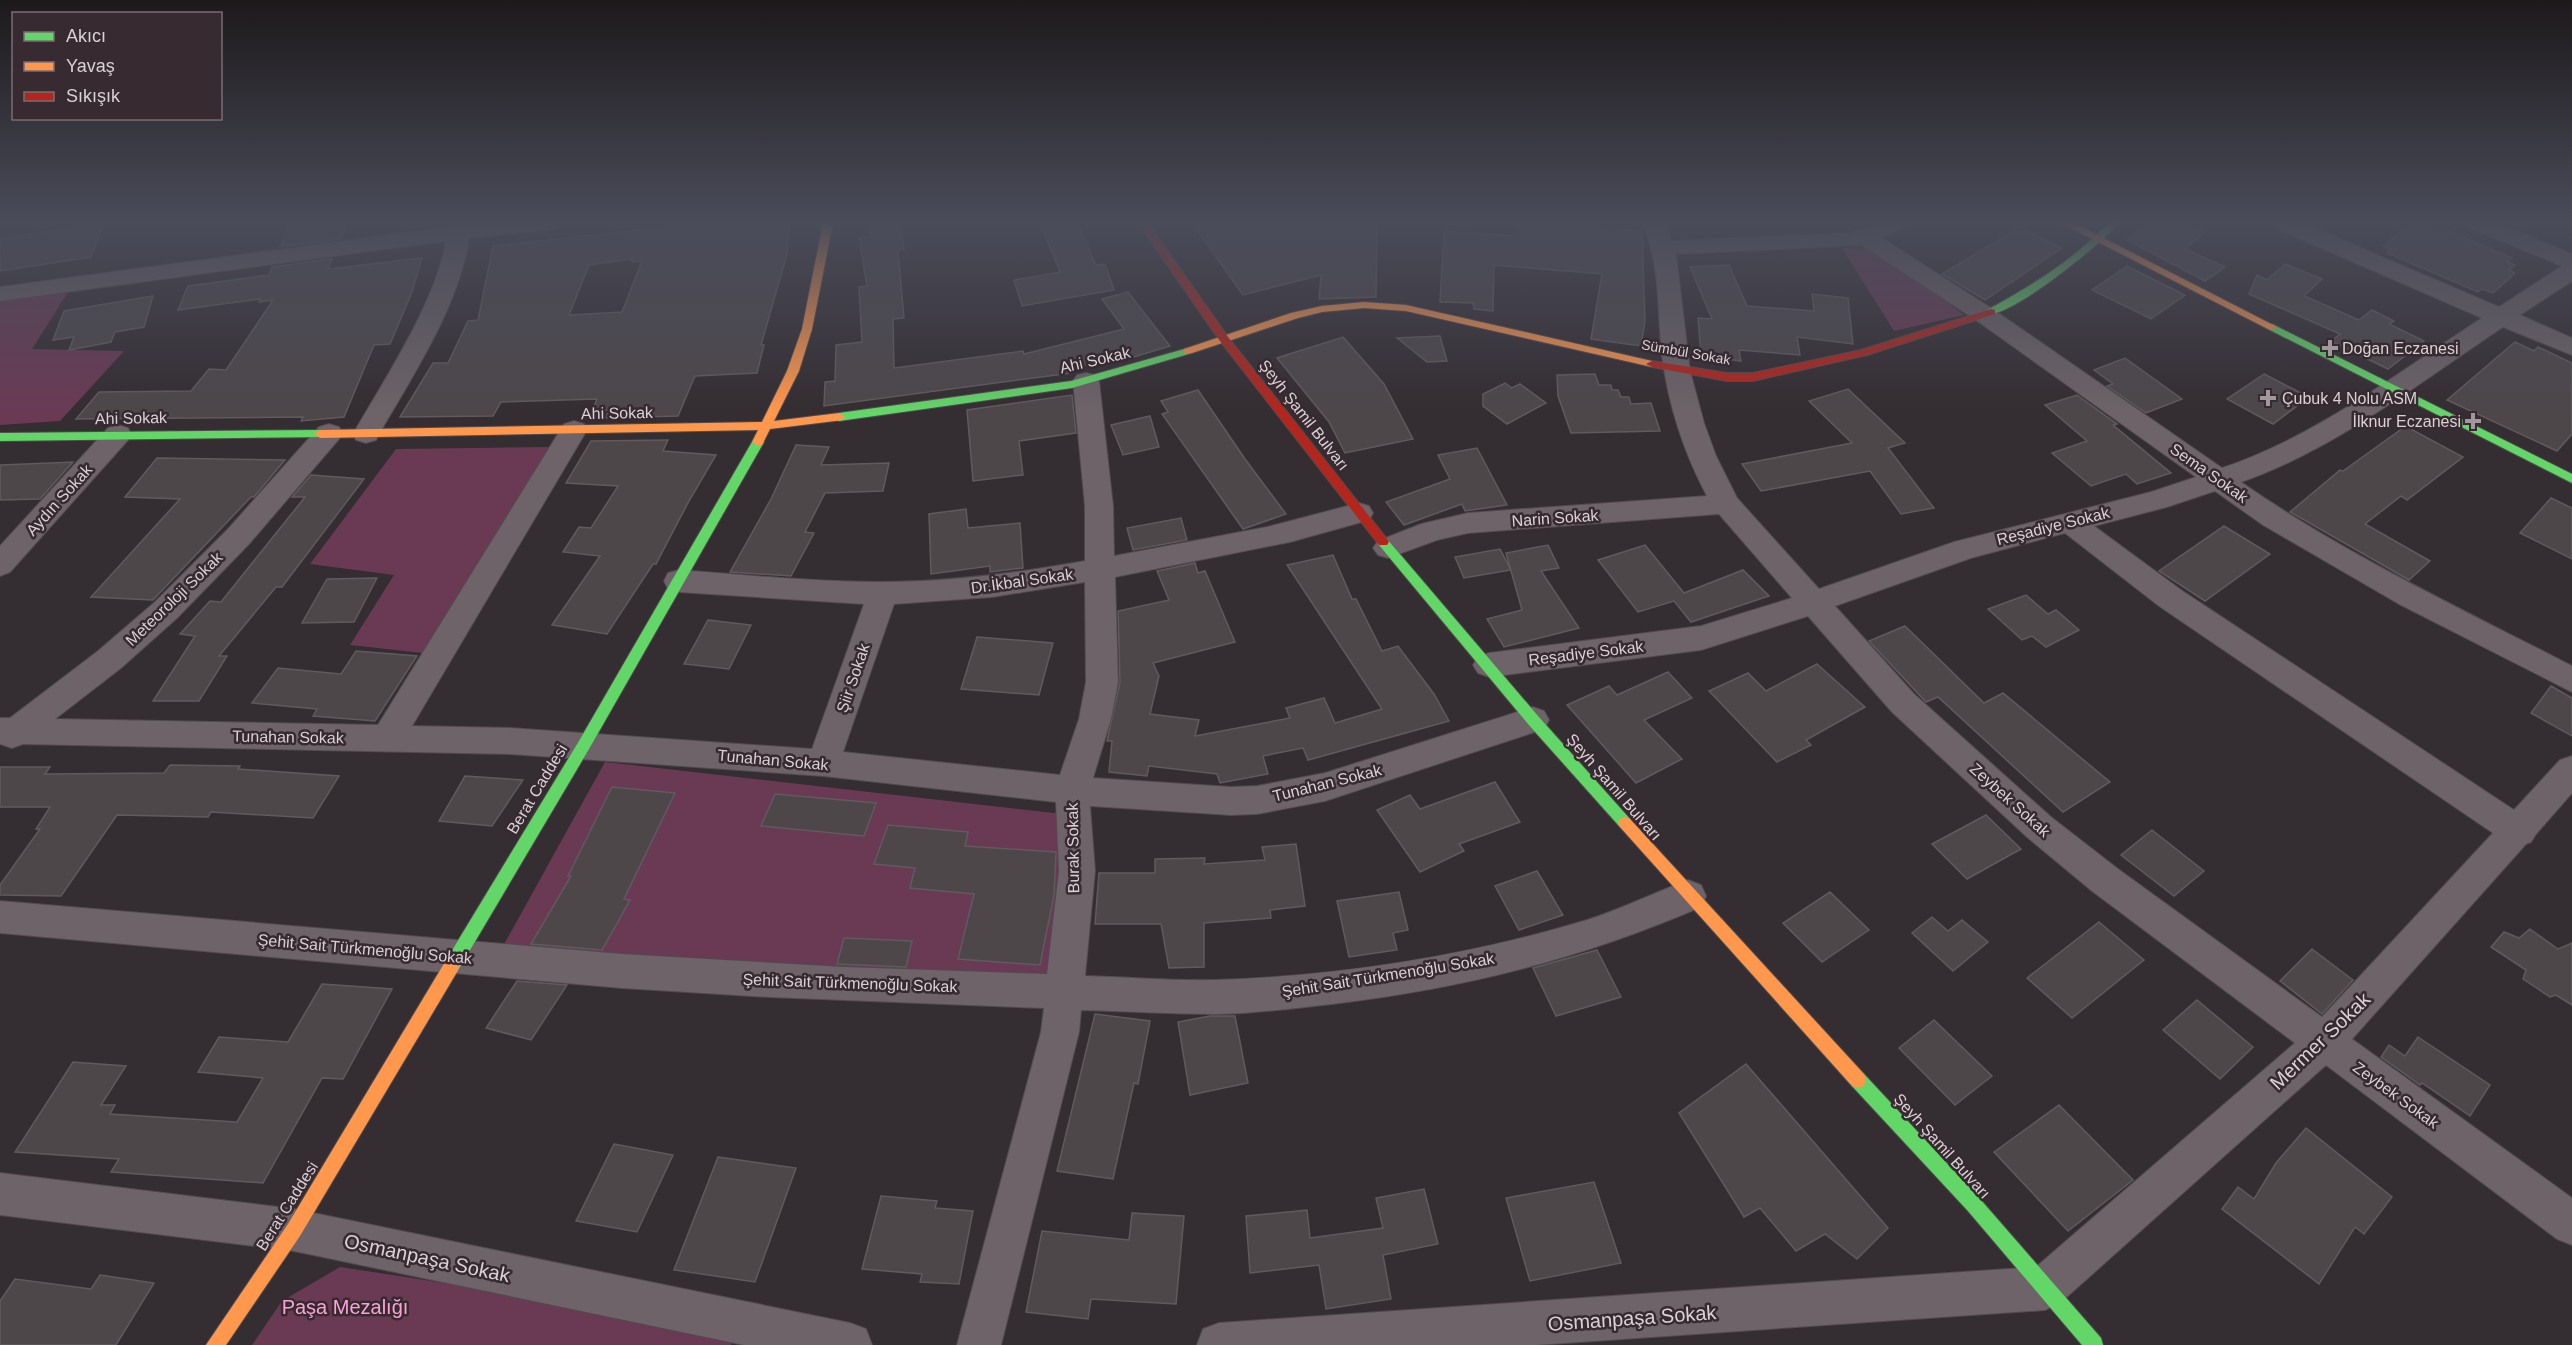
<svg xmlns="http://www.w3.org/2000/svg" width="2572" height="1345" font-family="Helvetica,sans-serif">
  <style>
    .green { fill: #6a3a55 }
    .building { fill: #4d474a; stroke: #605a5e; stroke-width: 1.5; fill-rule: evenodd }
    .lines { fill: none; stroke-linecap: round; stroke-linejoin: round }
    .street-casing { stroke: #514b4f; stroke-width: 2 }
    .fast-casing { stroke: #514b4f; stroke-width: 2 }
    .slow-casing { stroke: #514b4f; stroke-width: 2 }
    .jam-casing { stroke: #514b4f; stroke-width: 2 }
    .street { fill: #6d6368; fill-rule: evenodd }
    .fast { fill: #63d668; fill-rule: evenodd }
    .slow { fill: #ff974d; fill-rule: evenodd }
    .jam { fill: #b3261e; fill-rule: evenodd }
    .poi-dot { fill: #a0989c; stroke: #372a31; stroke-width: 2 }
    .labels { text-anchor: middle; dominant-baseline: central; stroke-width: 5; stroke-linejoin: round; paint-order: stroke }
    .far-street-label { font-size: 14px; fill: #dad1d6; stroke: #372a31 }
    .poi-label { font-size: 16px; fill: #dad1d6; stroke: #372a31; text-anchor: start }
    .street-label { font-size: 16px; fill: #dad1d6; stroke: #372a31 }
    .near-street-label { font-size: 20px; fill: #dad1d6; stroke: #372a31 }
    .near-park-label { font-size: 20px; fill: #fda2d5; stroke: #372a31 }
  </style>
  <rect width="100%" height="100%" fill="#342d31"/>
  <g class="green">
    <path d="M1842 248 1879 249 1964 315 1894 331Z"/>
    <path d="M68 292 32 349 124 351 60 421 0 425V300Z"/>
    <path d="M555 447 423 653 350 645 394 575 310 564 396 449Z"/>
    <path d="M605 762 1063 814 1059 984 502 948Z"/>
    <path d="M340 1267 596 1306 733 1337 731 1345H252L282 1301Z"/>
  </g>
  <g class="building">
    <path d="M96 223H104L91 257 0 271V239Z"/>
    <path d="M290 223H348L341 239 280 247Z"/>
    <path d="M703 223H790L787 254 761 345H764L757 373 695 376 678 416 605 418 610 410 592 411 597 399 501 402 493 416 400 417 433 363H448L468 321 478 320 493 246ZM632 259V262L642 261 622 312 569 315 589 265Z"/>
    <path d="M867 223H899L904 249 898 250 904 318 893 319 894 368 1023 351 1024 354 1124 329 1102 299 1128 292 1170 346 1134 357 1131 354 1070 369 1071 373 824 406 825 382 835 381 836 345 862 342 859 287 867 286 859 238 871 236Z"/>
    <path d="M1040 223H1077L1096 265 1105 264 1114 290 1022 306 1014 280 1060 272Z"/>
    <path d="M1192 223H1377L1376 297 1319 299 1321 275 1243 295Z"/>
    <path d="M1519 223H1576V226L1642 231 1645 321 1641 346 1591 339 1602 274 1494 265 1493 311 1474 309 1473 303 1440 302 1444 231 1518 236Z"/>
    <path d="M2149 223H2184L2205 232 2185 249 2225 267 2205 281 2127 240Z"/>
    <path d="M2411 224 2419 228 2424 224 2439 230 2442 228 2512 258 2507 262 2515 265 2509 270 2515 273 2493 293 2482 289 2478 292 2387 253 2391 249 2383 246Z"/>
    <path d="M2015 230 2021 233 2025 230 2062 248 1985 300 1942 274Z"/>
    <path d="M422 258 412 292 390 344 374 345 344 417 301 421 303 417 76 419 99 392 191 391 209 369 226 370 273 300 259 302 260 299 178 310 188 286 269 275 272 267 332 259 328 269Z"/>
    <path d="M2285 264 2322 279 2304 296 2359 320 2372 310 2394 321 2389 324 2424 341 2388 369 2331 341 2340 334 2249 294 2257 275 2267 280Z"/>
    <path d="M1729 265 1747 306 1814 311 1812 294 1848 298 1853 344 1797 337 1800 355 1739 350 1741 361 1701 355 1698 318 1712 319 1690 267Z"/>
    <path d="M2127 266 2185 295 2151 319 2092 290Z"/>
    <path d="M153 296 144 327 115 332 111 342 69 350 74 337 53 340 64 311Z"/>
    <path d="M1440 336 1447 361 1427 362 1397 338Z"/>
    <path d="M1343 337 1384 384 1413 439 1345 453 1329 422 1277 358Z"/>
    <path d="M2515 342 2534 351 2538 347 2572 363V434L2557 451 2447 400Z"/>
    <path d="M2125 358 2182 399 2146 413 2107 386 2113 384 2094 370Z"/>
    <path d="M1595 374 1599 385H1611L1612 390H1618L1621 397H1629L1631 404 1651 403 1660 431 1571 433 1558 396 1557 375Z"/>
    <path d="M2264 374 2309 397 2273 424 2227 399Z"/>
    <path d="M1505 383 1512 388 1520 384 1546 403 1507 424 1483 406V394Z"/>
    <path d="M1848 389 1905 443 1888 448 1934 508 1901 514 1870 471 1761 491 1742 464 1852 443 1809 401Z"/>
    <path d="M1198 390 1245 459 1286 514 1243 529 1162 414 1168 412 1161 401Z"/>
    <path d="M1072 395 1076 433 1019 441 1023 475 973 481 967 410Z"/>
    <path d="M2077 395 2117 424 2113 425 2171 473 2137 484 2126 474 2091 486 2052 453 2087 441 2045 405Z"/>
    <path d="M1150 416 1159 447 1123 455 1111 425Z"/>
    <path d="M2403 428H2409L2463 457 2407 500 2401 496 2365 524 2430 561 2409 580 2290 512 2340 470 2343 471Z"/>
    <path d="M668 440 663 451 716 455 689 501 656 564H653L607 634 552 625 600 556 563 552 579 527 591 528 618 486 566 483 591 441Z"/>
    <path d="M796 445 829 447 821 465 889 463 883 491 825 493 805 532 814 533 791 576 730 572 771 499Z"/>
    <path d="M1477 448 1507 505 1465 511 1462 504 1404 525 1386 502 1450 479 1438 455Z"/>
    <path d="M157 458 285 460 254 497H251L153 600 91 597 180 499 125 497Z"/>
    <path d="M73 462 40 499 0 500V465Z"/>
    <path d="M311 475 364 479 282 587H276L219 656H227L199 701H153L195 636 180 634 210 601 221 602 305 497H292Z"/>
    <path d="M2551 498 2572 508V559L2520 533Z"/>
    <path d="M966 509 968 528 1020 523 1023 568 990 572V566L931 574 929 514Z"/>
    <path d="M1181 518 1187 540 1133 550 1127 528Z"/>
    <path d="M2224 526 2270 554 2205 601 2159 571Z"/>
    <path d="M1548 545 1559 568 1541 571 1579 628 1504 647 1487 619 1522 610 1506 553Z"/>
    <path d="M1645 545 1684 593 1743 570 1769 596 1691 622 1674 601 1638 612 1598 560Z"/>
    <path d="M1500 549 1511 570 1464 578 1455 557Z"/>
    <path d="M1333 555 1352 599H1356L1382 651 1398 646 1434 694 1449 721 1308 760 1303 748 1263 756 1268 774 1220 783 1217 774 1149 766 1147 776 1109 772 1112 741H1107L1120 682 1118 611 1169 600 1157 571 1195 563 1198 573 1205 571 1235 642 1153 663 1159 676 1150 714 1199 720 1195 736 1290 718 1286 708 1324 698 1335 723 1382 709 1287 565Z"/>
    <path d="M377 578 354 622 302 623 327 579Z"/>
    <path d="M2026 595 2048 614 2056 610 2079 630 2046 647 2032 636 2022 640 1988 609Z"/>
    <path d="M708 620 751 625 729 669 684 664Z"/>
    <path d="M1905 626 1984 703 2003 693 2110 782 2063 812 1938 697 1926 702 1869 641Z"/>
    <path d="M977 637 1053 643 1039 695 961 689Z"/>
    <path d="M356 651 417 656 375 721 313 716 317 709 252 703 278 668 341 674Z"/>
    <path d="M1817 664 1865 707 1806 740 1811 745 1777 762 1709 691 1748 673 1766 691Z"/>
    <path d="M1668 672 1692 698 1644 720 1682 759 1636 783 1567 705 1609 686 1617 695Z"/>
    <path d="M2551 686 2572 698V736L2531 713Z"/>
    <path d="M170 765 240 766 238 769 339 776 313 818 211 812 208 817 117 815 61 896 0 895V885L40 829H36L50 807H0V767H50L45 774 164 773Z"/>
    <path d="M465 776 523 780 492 826 439 821Z"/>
    <path d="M1495 782 1520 822 1459 844 1464 851 1420 872 1377 810 1410 795 1420 809Z"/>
    <path d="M612 787 675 793 624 899 630 900 602 950 531 944 571 876H568Z"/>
    <path d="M775 794 876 803 864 836 761 826Z"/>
    <path d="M1986 815 2021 849 1967 879 1932 844Z"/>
    <path d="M888 825 968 832 965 846 1056 852 1054 895 1040 965 958 959 974 894 910 888 915 868 874 864Z"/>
    <path d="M2152 830 2204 871 2174 896 2121 855Z"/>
    <path d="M1296 844 1305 906 1270 910 1271 918 1204 923V967L1169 968 1161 924H1095L1099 873H1155V859L1205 858 1204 864 1265 860 1262 847Z"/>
    <path d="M1537 871 1563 915 1519 930 1495 886Z"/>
    <path d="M1399 892 1408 930 1393 933 1397 950 1349 957 1337 901Z"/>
    <path d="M1830 892 1869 930 1822 962 1783 923Z"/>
    <path d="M1932 917 1948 931 1962 920 1988 942 1953 971 1912 933Z"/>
    <path d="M2099 922 2144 960 2072 1018 2027 978Z"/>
    <path d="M2530 929 2558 949 2572 943V1005L2556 995 2550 997 2523 979 2526 970 2491 947 2504 932 2519 938Z"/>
    <path d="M844 938 912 941 906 967 837 964Z"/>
    <path d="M2312 949 2353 980 2322 1014 2280 981Z"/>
    <path d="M1597 950 1621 997 1556 1016 1533 968Z"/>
    <path d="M517 981 567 985 531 1040 486 1028Z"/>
    <path d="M322 984 392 989 343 1079 322 1078 263 1183 111 1172 119 1159 15 1152 73 1062 126 1066 101 1105H115L110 1114 237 1122 263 1078 198 1072 219 1037 288 1042Z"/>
    <path d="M2197 1000 2253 1047 2220 1079 2163 1030Z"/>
    <path d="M1095 1014 1150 1021 1138 1084 1134 1083 1113 1179 1057 1171Z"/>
    <path d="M1210 1016H1235L1248 1083 1190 1095 1178 1022Z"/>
    <path d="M1934 1020 1992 1076 1955 1105 1899 1048Z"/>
    <path d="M2418 1037 2490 1085 2470 1116 2422 1083 2420 1085 2381 1057 2389 1045 2405 1056Z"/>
    <path d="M1746 1064 1888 1228 1857 1259 1825 1234 1796 1251 1760 1208 1744 1217 1679 1113Z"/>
    <path d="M2059 1105 2133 1180 2068 1231 1994 1152Z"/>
    <path d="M2306 1128 2392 1197 2364 1234 2355 1227 2319 1284 2222 1209 2238 1187 2254 1199 2276 1163Z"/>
    <path d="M614 1144 673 1155 637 1232 576 1221Z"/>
    <path d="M718 1157 796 1168 755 1282 674 1270Z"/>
    <path d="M1594 1182 1621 1263 1530 1281 1506 1198Z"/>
    <path d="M1424 1189 1438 1244 1383 1255 1391 1299 1326 1309 1319 1265 1250 1273 1246 1216 1307 1210 1310 1238 1383 1228 1376 1198Z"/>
    <path d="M881 1196 937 1201 935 1208 973 1211 959 1284 920 1282 922 1274 862 1269Z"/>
    <path d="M1132 1213 1184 1216 1176 1304 1091 1299 1088 1319 1026 1312 1042 1231 1129 1240Z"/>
    <path d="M100 1275 154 1283 116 1345H0V1301L15 1279 91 1289Z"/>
  </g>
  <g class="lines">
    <defs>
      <g id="street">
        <path d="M448 223H559L556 228 548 230 469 238C460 304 412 377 379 434L376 440 366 443 356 440 353 434C384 380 436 302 446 241L0 301V287L448 227Z"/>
        <path d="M1642 223H1665L1672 241 1852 233 1875 223H1905L1902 228 1882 238 1994 310 2222 468C2316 437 2400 371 2482 318L2275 228 2272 223H2303L2499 307 2562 266 2469 228 2466 223H2498L2572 254V281L2520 315 2572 338V355L2503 327C2420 382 2336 449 2241 482 2344 554 2460 608 2572 666V692L2399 604 2263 525 2215 491 2167 507 2094 526 2181 590 2514 810 2560 760 2572 756V793L2536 834 2531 842 2526 844 2352 1039 2572 1198V1245L2557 1239 2326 1065 2060 1303 2045 1310 1536 1345H1197L1203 1329 1219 1323 2036 1267 2295 1043 2092 891 2027 837 1892 712 1808 616 1701 650 1489 677 1478 673 1473 665 1478 657 1489 653 1701 626 1792 598 1719 514 1468 533 1437 540 1388 558 1378 555 1373 548 1378 541 1421 524 1468 513 1707 496C1684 453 1668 404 1662 355 1657 310 1661 265 1642 223ZM1861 245 1976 320 2196 477 2151 492 1954 542 1819 589 1737 498 1716 456 1704 423 1690 371 1676 254ZM2065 533 2159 606 2493 833 2322 1017 2118 869 2051 817 1914 694 1835 606 1971 558Z"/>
        <path d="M1086 373 1095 375 1099 381 1113 506 1114 556 1267 527 1359 503 1369 506 1373 513 1369 520 1290 542 1115 577 1118 682 1111 719 1093 778 1231 787 1257 786 1325 773 1533 707 1544 711 1549 720 1544 729 1325 801 1257 814 1231 815 1090 806 1095 871 1085 976C1128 977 1172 981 1216 980 1340 976 1468 956 1587 920 1621 909 1654 893 1688 880L1701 885 1706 896 1701 907C1577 960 1465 988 1332 1004 1293 1008 1253 1014 1214 1014 1170 1014 1125 1011 1081 1010L1079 1032 1001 1345H957L1041 1032 1044 1008 770 997 622 988 0 933V901L622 954 844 967 1047 974 1059 871 1056 802 823 776 510 754 23 744 12 748 0 744V718H10L98 651 155 602 228 529 319 427 329 424 339 427 342 433 339 439 249 544 177 618 121 668 55 719 378 725 564 424 574 421 584 424 587 430 412 726 510 728 812 749 864 604 679 592 668 589 664 581 668 573 679 570C746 575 813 582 880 582 949 582 1018 573 1085 561V506L1073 381 1077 375ZM1085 582 1086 682 1079 719 1060 775 843 752 894 604 992 597Z"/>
        <path d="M118 425 128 428 131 434 128 440 10 572 0 576V546L108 428Z"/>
        <path d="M0 1173 294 1209 850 1323 866 1329 872 1345H744L294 1251 0 1215Z"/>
      </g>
      <g id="fast">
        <path d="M2108 223H2119C2102 243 2011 318 1987 314V310C2031 286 2074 260 2108 223Z"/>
        <path d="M2272 324 2572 474V483L2268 329 2267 327Z"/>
        <path d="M1188 348 1193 351 1192 353 1072 388 839 421 833 417 839 413 1071 381Z"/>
        <path d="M320 430 324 431 326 434 324 437 0 441V433Z"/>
        <path d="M758 438 764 442 589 749 457 972 451 974 445 972 443 967 445 962 579 741 752 442Z"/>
        <path d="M1383 538 1387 539 1538 716 1630 819 1632 823 1630 827 1625 829 1620 827 1528 724 1379 545 1377 542Z"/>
        <path d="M1858 1072 1864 1074 1980 1199 2101 1338 2103 1345H2082L1968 1211 1852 1086 1850 1080 1852 1074Z"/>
      </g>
      <g id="slow">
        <path d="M823 223H833L812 329 799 371 774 421 839 413 845 417 843 420 770 429 762 445 758 446 752 442 758 430 320 438 314 434 320 430 762 422 787 371 802 329Z"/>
        <path d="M2061 223H2074L2277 327 2272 330 2268 329Z"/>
        <path d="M1364 302 1406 305 1652 361 1658 364 1652 367 1406 311 1364 308 1322 312 1298 318 1192 353H1184L1183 351 1184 349 1291 313 1322 306Z"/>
        <path d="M1625 817 1630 819 1864 1074 1866 1080 1864 1086 1858 1088 1852 1086 1620 827 1618 823 1620 819Z"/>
        <path d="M451 960 457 962 459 967 457 972 300 1236 226 1345H206L288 1224 445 962Z"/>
      </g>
      <g id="jam">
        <path d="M1138 223H1148L1228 337 1387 539 1389 542 1387 545H1379L1220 341Z"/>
        <path d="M1991 309 1995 310V314L1867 355 1753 381H1727L1652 367 1646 364 1652 361 1727 373H1753L1861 350Z"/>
      </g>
    </defs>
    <use href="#street" class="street-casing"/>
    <use href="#fast" class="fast-casing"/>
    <use href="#slow" class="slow-casing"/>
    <use href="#jam" class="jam-casing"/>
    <use href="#street" class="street"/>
    <use href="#fast" class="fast"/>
    <use href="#slow" class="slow"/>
    <use href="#jam" class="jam"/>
  </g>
  <linearGradient id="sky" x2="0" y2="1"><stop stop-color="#1d191b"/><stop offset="0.54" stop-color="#4a4c5a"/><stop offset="1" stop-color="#4a4c5a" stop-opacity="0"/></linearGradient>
  <rect width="2572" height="412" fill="url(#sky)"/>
  <g class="poi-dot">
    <path d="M2327 339h6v6h6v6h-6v6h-6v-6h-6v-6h6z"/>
    <path d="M2265 389h6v6h6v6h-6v6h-6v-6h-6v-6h6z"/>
    <path d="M2470 412h6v6h6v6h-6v6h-6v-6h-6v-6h6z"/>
  </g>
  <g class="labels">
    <g class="far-street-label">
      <text transform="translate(1686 352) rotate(10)">Sümbül Sokak</text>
    </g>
    <g class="poi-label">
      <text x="2342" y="348">Doğan Eczanesi</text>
      <text x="2282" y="398">Çubuk 4 Nolu ASM</text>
      <text x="2461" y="421" text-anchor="end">İlknur Eczanesi</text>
    </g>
    <g class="street-label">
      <text transform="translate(1095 360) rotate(-13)">Ahi Sokak</text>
      <text transform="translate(617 413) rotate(-1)">Ahi Sokak</text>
      <text transform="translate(1304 415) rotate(52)">Şeyh Şamil Bulvarı</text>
      <text transform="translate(131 418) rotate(-1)">Ahi Sokak</text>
      <text transform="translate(2209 473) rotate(35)">Sema Sokak</text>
      <text transform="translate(59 500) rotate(-48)">Aydın Sokak</text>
      <text transform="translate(1555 518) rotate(-4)">Narin Sokak</text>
      <text transform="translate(2053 526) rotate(-14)">Reşadiye Sokak</text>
      <text transform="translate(1022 581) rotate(-8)">Dr.İkbal Sokak</text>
      <text transform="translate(174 599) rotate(-44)">Meteoroloji Sokak</text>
      <text transform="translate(1586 653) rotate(-7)">Reşadiye Sokak</text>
      <text transform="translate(853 678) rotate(-71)">Şiir Sokak</text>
      <text transform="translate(288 737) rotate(1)">Tunahan Sokak</text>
      <text transform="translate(773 760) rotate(5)">Tunahan Sokak</text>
      <text transform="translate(1327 783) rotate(-14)">Tunahan Sokak</text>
      <text transform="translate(1614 787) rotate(49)">Şeyh Şamil Bulvarı</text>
      <text transform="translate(537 789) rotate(-59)">Berat Caddesi</text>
      <text transform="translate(2010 800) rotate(42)">Zeybek Sokak</text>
      <text transform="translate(1073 848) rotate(-91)">Burak Sokak</text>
      <text transform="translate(365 949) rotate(5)">Şehit Sait Türkmenoğlu Sokak</text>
      <text transform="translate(1388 975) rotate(-9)">Şehit Sait Türkmenoğlu Sokak</text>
      <text transform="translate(850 983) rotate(2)">Şehit Sait Türkmenoğlu Sokak</text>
      <text transform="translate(2396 1095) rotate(36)">Zeybek Sokak</text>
      <text transform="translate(1942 1146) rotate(48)">Şeyh Şamil Bulvarı</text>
      <text transform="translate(287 1206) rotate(-58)">Berat Caddesi</text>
    </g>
    <g class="near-street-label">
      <text transform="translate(2320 1041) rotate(-44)">Mermer Sokak</text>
      <text transform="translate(427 1258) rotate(12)">Osmanpaşa Sokak</text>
      <text transform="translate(1632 1318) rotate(-4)">Osmanpaşa Sokak</text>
    </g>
    <g class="near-park-label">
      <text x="345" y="1307">Paşa Mezalığı</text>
    </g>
  </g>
  <rect x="12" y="12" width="210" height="108" fill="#372a31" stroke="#786d73" stroke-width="1.5"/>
  <rect x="24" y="32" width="30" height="9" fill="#63d668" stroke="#786d73" stroke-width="1.5"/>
  <text x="66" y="42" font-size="18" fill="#dad1d6">Akıcı</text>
  <rect x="24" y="62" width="30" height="9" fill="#ff974d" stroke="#786d73" stroke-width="1.5"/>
  <text x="66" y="72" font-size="18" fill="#dad1d6">Yavaş</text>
  <rect x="24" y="92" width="30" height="9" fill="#b3261e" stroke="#786d73" stroke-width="1.5"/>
  <text x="66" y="102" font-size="18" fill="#dad1d6">Sıkışık</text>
</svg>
